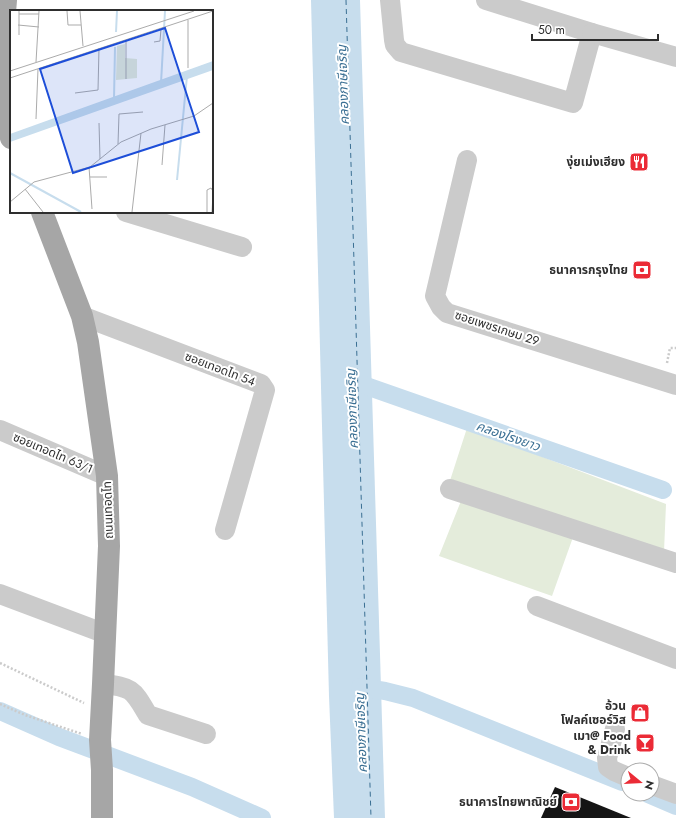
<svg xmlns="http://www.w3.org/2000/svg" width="676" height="818" font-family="Jost,'Noto Sans Thai',sans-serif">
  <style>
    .green { fill: #e4ecdb }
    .water { fill: #c7dded }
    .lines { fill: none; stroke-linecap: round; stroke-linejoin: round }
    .canal { stroke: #c7dded; stroke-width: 18 }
    .ferry { stroke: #3a6f93; stroke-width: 1; stroke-dasharray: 5 4; stroke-linecap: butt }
    .building { fill: #151515 }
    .path { stroke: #cbcbcb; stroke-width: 2.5; stroke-dasharray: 2 2; stroke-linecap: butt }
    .minor { stroke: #cbcbcb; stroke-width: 20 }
    .major { stroke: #a6a6a6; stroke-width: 22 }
    .labels { text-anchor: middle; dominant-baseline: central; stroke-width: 4; stroke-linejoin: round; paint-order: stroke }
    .poi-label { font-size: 12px; font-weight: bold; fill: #2e2e2e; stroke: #fff; text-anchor: end }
    .street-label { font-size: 12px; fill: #2e2e2e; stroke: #fff }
    .water-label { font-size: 13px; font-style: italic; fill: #3a6f93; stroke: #fff }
    .inset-river { fill: none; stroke: #c7dded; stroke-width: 2 }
    .inset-road { fill: none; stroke: #ababab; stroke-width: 1 }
    .view { fill: #1d4ed8; fill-opacity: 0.15; stroke: #1d4ed8; stroke-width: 2 }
    .inset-edge { fill: none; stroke: #2e2e2e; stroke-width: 2 }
  </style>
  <rect width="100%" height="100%" fill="#fff"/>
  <path class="green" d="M467 428 666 504 664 552 578 526 572 540 552 596 439 556 461 501 445 496Z"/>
  <path class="water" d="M311 0H360L385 818H334L329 696Z"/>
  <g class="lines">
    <g class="canal">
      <path d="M352 381 663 490"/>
      <path d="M360 687 385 691 413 698 622 782"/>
      <path d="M0 711 59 737 192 787 262 818"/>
      <path d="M648 794 676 806"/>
    </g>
    <path class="ferry" d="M346 0 371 818"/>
  </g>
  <path class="building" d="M555 787 631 818H541Z"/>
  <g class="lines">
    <g class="path">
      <path d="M667 363 670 348H676"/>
      <path d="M0 663 84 703"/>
      <path d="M0 704 25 715 82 734"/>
    </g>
    <g class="minor">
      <path d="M390 0 394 40 395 45 401 52 573 103 592 33 486 0"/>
      <path d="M592 33 676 57"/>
      <path d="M467 160 435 296 441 307 447 313 676 385"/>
      <path d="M126 212 242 247"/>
      <path d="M82 316 261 384 265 390 225 530"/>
      <path d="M0 430 107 476"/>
      <path d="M450 489 676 563"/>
      <path d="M0 594 106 634"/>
      <path d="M537 606 676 659"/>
      <path d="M103 684C133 687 133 690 148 715L206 734"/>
      <path d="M615 729 607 758 608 767 614 771 628 777"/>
      <path d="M652 785 676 794"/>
    </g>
    <g class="major">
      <path d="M0 74 6 0"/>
      <path d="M0 83 3 111 11 138"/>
      <path d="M42 212 82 316 88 342 107 476 109 546 103 684 100 740 102 770V818"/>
    </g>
  </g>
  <defs>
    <symbol id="restaurant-square" viewBox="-11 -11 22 22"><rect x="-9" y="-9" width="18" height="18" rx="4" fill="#eb2b36" stroke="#fff"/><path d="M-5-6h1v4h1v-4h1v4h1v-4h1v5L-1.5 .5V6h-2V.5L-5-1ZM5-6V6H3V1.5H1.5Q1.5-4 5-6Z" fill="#fff"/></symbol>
    <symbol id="bank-square" viewBox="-11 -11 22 22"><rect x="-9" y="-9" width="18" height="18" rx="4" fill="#eb2b36" stroke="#fff"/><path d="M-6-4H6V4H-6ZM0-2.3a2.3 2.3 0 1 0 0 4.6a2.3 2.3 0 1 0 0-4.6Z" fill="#fff"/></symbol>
    <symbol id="shop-square" viewBox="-11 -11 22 22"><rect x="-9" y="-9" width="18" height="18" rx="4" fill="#eb2b36" stroke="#fff"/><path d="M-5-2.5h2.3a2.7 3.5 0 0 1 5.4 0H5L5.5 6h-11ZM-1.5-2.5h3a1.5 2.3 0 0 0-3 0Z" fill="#fff"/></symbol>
    <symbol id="bar-square" viewBox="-11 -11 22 22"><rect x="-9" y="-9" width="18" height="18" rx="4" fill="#eb2b36" stroke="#fff"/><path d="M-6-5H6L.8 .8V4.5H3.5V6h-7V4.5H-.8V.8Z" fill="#fff"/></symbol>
  </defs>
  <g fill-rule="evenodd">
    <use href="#restaurant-square" x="628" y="151" width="22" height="22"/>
    <use href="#bank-square" x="631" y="259" width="22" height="22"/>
    <use href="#shop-square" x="629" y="702" width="22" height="22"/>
    <use href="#bar-square" x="634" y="732" width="22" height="22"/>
    <use href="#bank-square" x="560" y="791" width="22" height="22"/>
  </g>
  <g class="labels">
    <g class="poi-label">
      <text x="625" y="162">งุ่ยเม่งเฮียง</text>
      <text x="628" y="270">ธนาคารกรุงไทย</text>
      <text x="626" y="706">อ้วน<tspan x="626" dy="14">โฟลค์เซอร์วิส</tspan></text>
      <text x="631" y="736">เมา@ Food<tspan x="631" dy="14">&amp; Drink</tspan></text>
      <text x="557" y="802">ธนาคารไทยพาณิชย์</text>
    </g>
    <g class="street-label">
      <text transform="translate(497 328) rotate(18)">ซอยเพชรเกษม 29</text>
      <text transform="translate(220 369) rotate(21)">ซอยเทอดไท 54</text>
      <text transform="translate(53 453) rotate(23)">ซอยเทอดไท 63/1</text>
      <text transform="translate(108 510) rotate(-92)">ถนนเทอดไท</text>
    </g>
    <g class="water-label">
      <text transform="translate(343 85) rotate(-92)">คลองภาษีเจริญ</text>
      <text transform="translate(352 409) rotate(-92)">คลองภาษีเจริญ</text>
      <text transform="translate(508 436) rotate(19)">คลองโรงยาว</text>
      <text transform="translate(361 733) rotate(-92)">คลองภาษีเจริญ</text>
    </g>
  </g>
  <g transform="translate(10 10)">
    <rect width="203" height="203" fill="#fff"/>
    <path d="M115 34V48L127 49V68L106 70 107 36Z" fill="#e4ecdb"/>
    <path d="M203 51V60L0 132V124Z" fill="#c7dded"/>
    <path class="inset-river" d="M106 22 107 1M151 73 155 1M104 89 105 37M0 126 203 53M0 163 71 202M167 170 177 66"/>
    <path class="inset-road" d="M57 1 58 15H71M70 1 73 36M9 4H29M178 10V58M8 15 29 17M9 25V1M144 32 150 31 151 19M26 52 29 1M0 61 184 1M0 68 203 1M116 69V30M65 83 88 80 89 38M26 109 28 59M89 113 90 149M108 134 109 104 133 102M152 155 155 115M79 157 82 199M80 167H97M15 179 33 202M0 192 24 172 80 157 111 132 141 119 184 106 203 93M122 202 131 123M197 202V180L201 178 203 181M202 202 203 184"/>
    <path class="view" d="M155 18 189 122 63 163 30 59Z"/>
    <rect width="203" height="203" class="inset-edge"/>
  </g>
  <g transform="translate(640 782) rotate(108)"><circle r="19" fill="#ffffff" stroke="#ababab"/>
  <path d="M0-3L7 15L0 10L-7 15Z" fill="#eb2b36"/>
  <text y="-6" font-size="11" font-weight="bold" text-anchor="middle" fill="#2e2e2e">N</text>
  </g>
  <path d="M532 34v6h126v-6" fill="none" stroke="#2e2e2e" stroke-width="2"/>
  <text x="538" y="34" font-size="12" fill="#2e2e2e" stroke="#ffffff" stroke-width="3" paint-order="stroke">50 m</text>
</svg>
